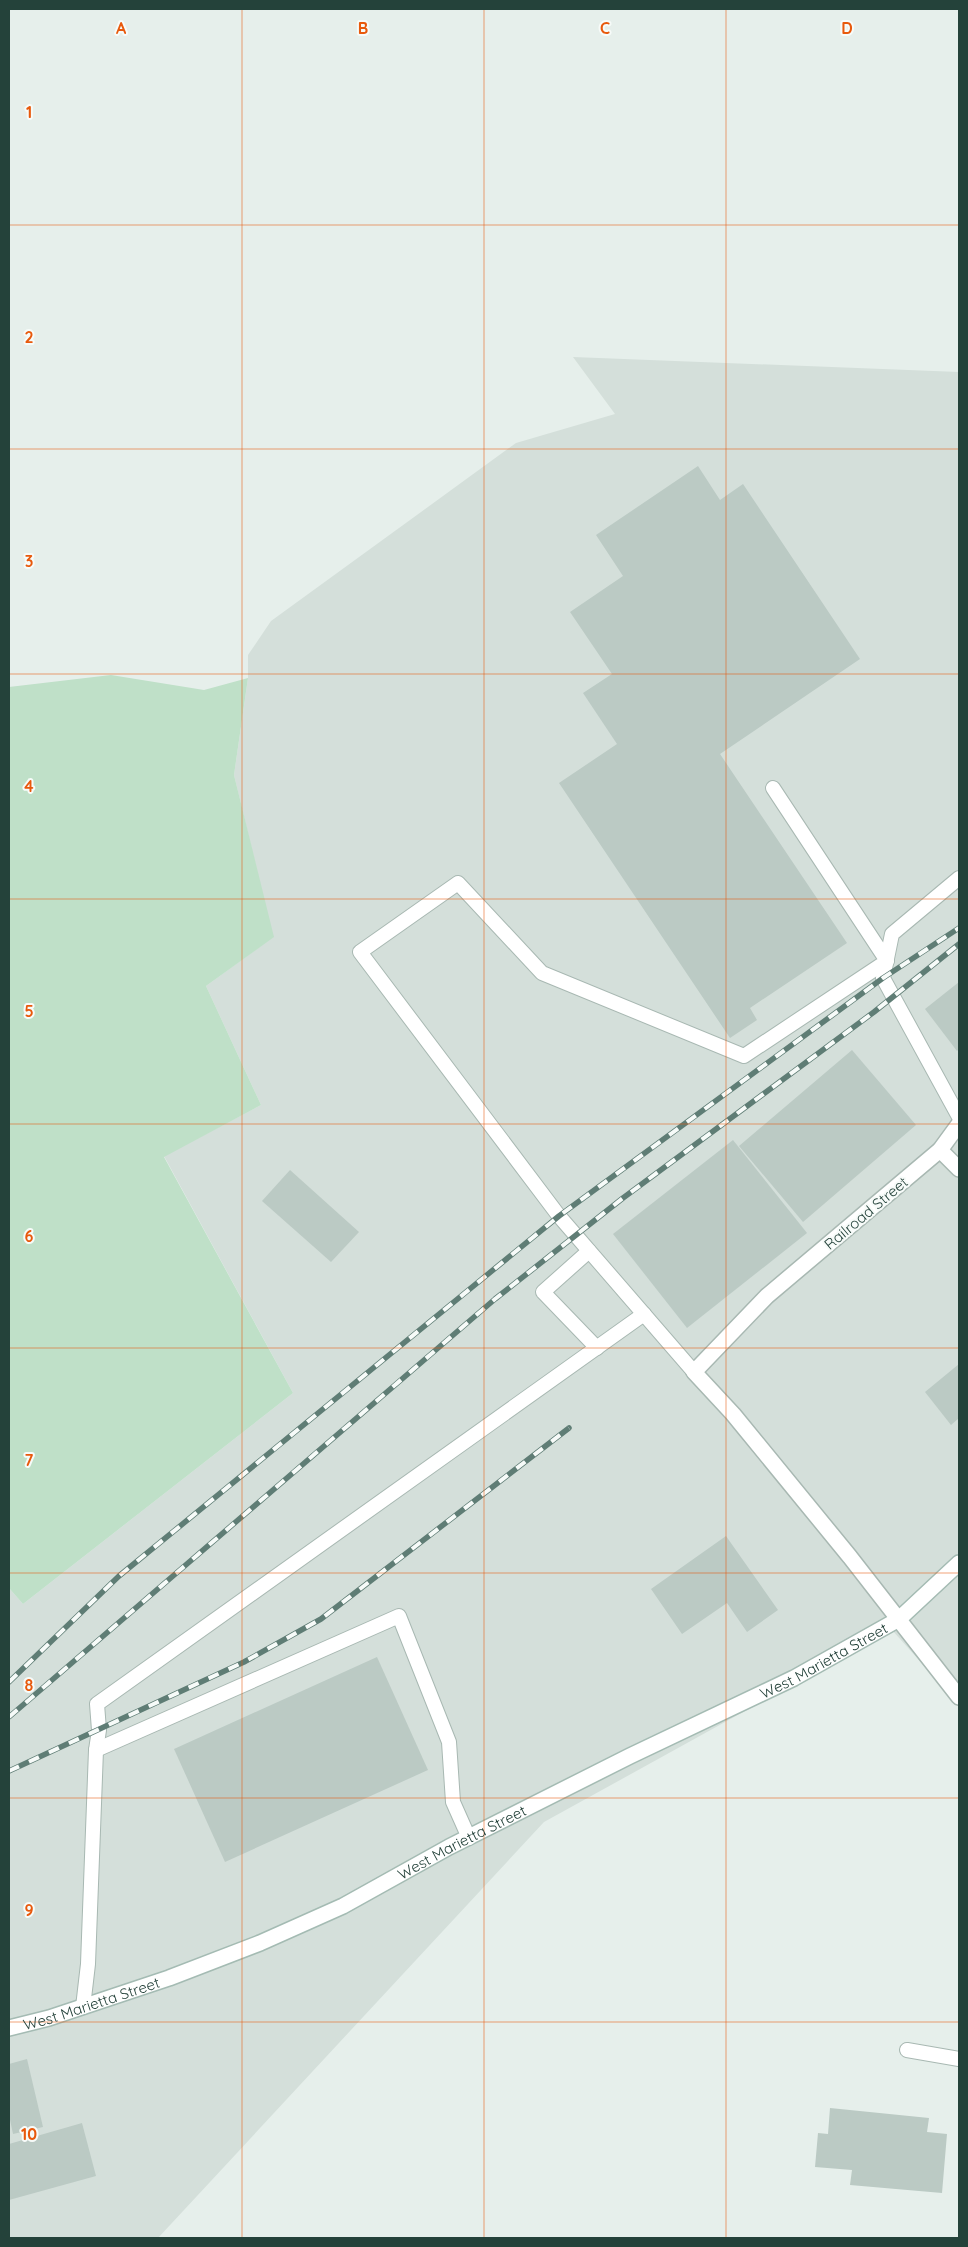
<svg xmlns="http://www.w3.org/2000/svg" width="968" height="2247" font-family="Quicksand,sans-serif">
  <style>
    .built { fill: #d4dfda }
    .green { fill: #bfe0c8 }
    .building { fill: #bbcac4 }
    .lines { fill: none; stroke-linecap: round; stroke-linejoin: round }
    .lane-casing { stroke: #a8b8b2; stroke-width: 16 }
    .street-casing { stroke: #a8b8b2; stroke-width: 18 }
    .secondary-casing { stroke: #a4bbb3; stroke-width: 18 }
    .lane { stroke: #fff; stroke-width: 14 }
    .street { stroke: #fff; stroke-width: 15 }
    .secondary { stroke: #fff; stroke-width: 15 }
    .rail-casing { stroke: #5f7d75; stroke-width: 5.5 }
    .rail { stroke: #f7fbf9; stroke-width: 4; stroke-dasharray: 11; stroke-linecap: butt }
    .grid { fill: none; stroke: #e8590c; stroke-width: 1; stroke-opacity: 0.55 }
    .labels { text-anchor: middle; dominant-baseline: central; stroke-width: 4; stroke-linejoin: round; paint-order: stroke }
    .street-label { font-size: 15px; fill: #24423a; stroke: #f7fbf9 }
    .grid-label { font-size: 16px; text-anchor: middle; font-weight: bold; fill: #e8590c; stroke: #f7fbf9; stroke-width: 4; stroke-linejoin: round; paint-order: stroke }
  </style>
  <rect width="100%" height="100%" fill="#e6efeb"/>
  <path class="built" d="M573 357 959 372V1705L892 1630 544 1822 158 2238H9V1588L23 1604 293 1393 164 1156 261 1105 206 986 273 937 234 775 248 678V655L271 621 516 443 615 414Z"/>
  <path class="green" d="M111 675 204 690 248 678 234 775 274 937 206 986 261 1105 164 1157 293 1393 23 1604 9 1588V687Z"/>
  <g class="building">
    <path d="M698 466 720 500 743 484 860 659 720 754 847 943 750 1008 757 1020 730 1038 559 783 617 744 583 693 612 674 570 612 623 576 596 535Z"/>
    <path d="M959 982V1049L957 1051 925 1009Z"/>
    <path d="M852 1050 916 1125 803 1222 739 1146Z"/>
    <path d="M733 1140 807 1233 687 1328 613 1234Z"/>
    <path d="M290 1170 359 1232 331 1262 262 1201Z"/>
    <path d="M959 1364V1418L951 1425 925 1392Z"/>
    <path d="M726 1536 778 1610 747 1632 727 1603 682 1634 651 1589Z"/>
    <path d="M377 1657 428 1770 225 1862 174 1749Z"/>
    <path d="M27 2059 43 2127 13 2134 9 2115V2064Z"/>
    <path d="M830 2108 929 2118 927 2132 947 2134 942 2193 850 2185 852 2170 815 2167 818 2133 828 2134Z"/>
    <path d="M82 2123 96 2176 9 2200V2144Z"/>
  </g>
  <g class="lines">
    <defs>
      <g id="lane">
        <path d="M959 878 892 934 883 978 959 1117"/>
        <path d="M589 1251 543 1292 597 1348"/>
        <path d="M694 1372 559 1216 360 952 458 883 542 973 744 1056 887 961 773 788"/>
        <path d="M96 1750 399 1616 449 1742 453 1802 469 1838"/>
        <path d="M83 2007 88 1964 96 1750 99 1730 97 1704 644 1314"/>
        <path d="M907 2050 959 2059"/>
      </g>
      <g id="street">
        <path d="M959 1124 940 1150 767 1296 694 1372 733 1414 850 1557 959 1697"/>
        <path d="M940 1150 959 1169"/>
      </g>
      <g id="secondary">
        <path id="s1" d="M9 2028 49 2018 169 1978 260 1943 343 1906 449 1847 630 1756 794 1678 899 1619 959 1563"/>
      </g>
    </defs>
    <use href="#lane" class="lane-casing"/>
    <use href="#street" class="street-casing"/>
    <use href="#secondary" class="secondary-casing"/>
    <use href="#lane" class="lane"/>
    <use href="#street" class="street"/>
    <use href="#secondary" class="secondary"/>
    <defs>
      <g id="rail">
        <path d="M9 1682 119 1576 559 1216 883 978 959 928"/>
        <path d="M9 1717 495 1299 623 1198 874 1012 959 944"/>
        <path d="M9 1771 244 1662 321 1619 569 1428"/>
      </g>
    </defs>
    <use href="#rail" class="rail-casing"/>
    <use href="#rail" class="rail"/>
  </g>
  <path class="grid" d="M242 9V2238M484 9V2238M726 9V2238M9 225H959M9 449H959M9 674H959M9 899H959M9 1124H959M9 1348H959M9 1573H959M9 1798H959M9 2022H959"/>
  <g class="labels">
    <g class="street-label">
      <text transform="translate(866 1213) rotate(-40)">Railroad Street</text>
      <text stroke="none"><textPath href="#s1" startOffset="896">West Marietta Street</textPath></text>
      <text stroke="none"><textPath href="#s1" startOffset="491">West Marietta Street</textPath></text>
      <text stroke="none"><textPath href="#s1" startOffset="86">West Marietta Street</textPath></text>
    </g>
  </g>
  <g class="grid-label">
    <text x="121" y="34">A</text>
    <text x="363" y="34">B</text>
    <text x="605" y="34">C</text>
    <text x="847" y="34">D</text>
    <text x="29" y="118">1</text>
    <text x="29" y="343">2</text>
    <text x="29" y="567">3</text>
    <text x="29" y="792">4</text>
    <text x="29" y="1017">5</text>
    <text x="29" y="1242">6</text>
    <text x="29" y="1466">7</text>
    <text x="29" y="1691">8</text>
    <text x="29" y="1916">9</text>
    <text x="29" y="2140">10</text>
  </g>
  <rect width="968" height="2247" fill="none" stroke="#24423a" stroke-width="20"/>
</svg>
